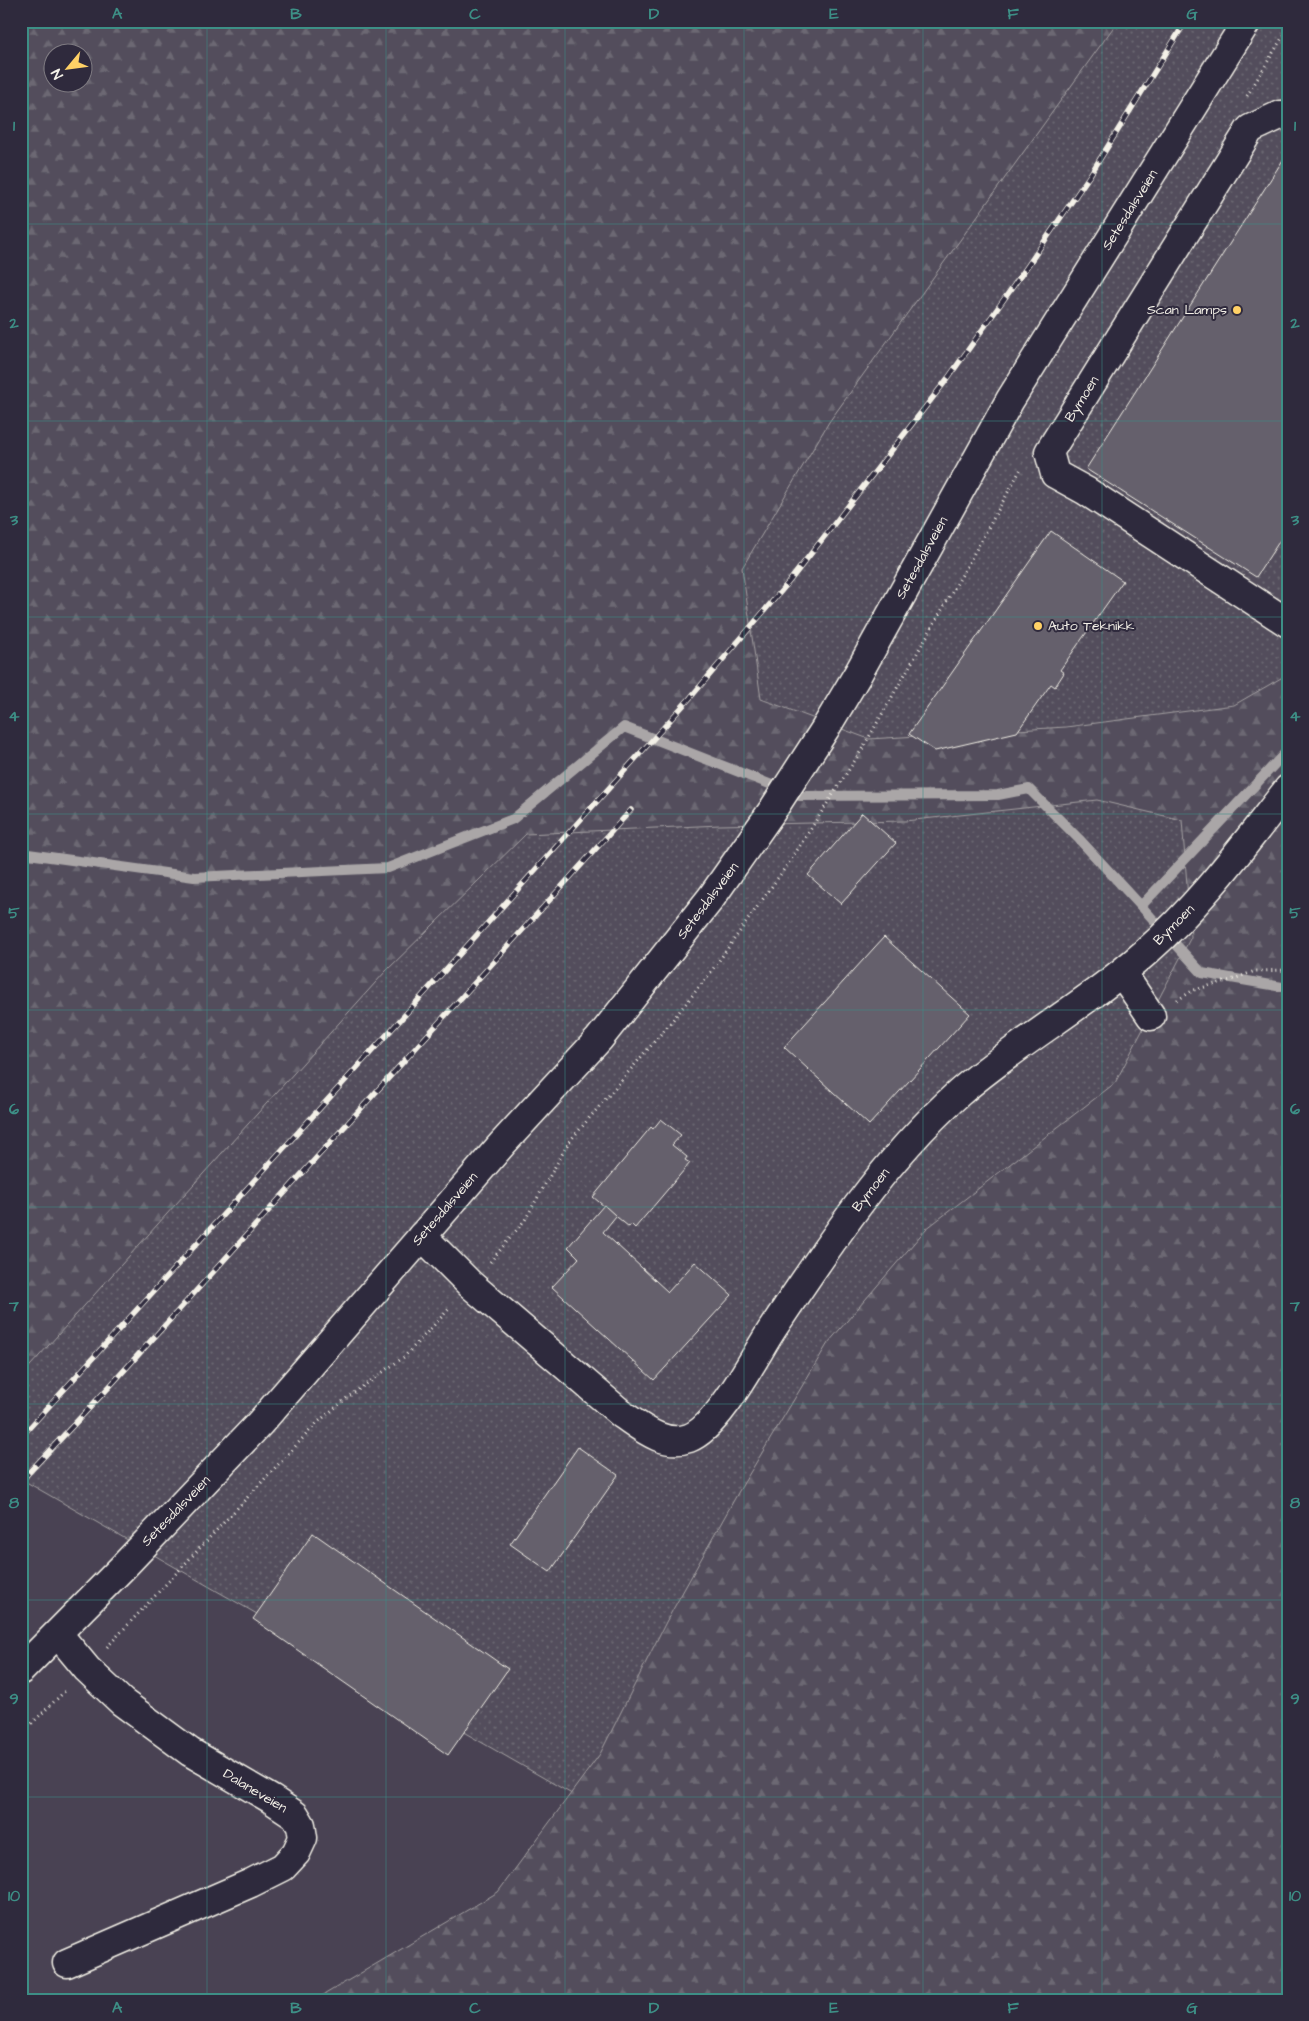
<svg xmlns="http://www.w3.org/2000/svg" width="1309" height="2021" font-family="'Architects Daughter',sans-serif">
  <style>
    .built { fill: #484352 }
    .green { fill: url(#green-dots); stroke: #a4a0a2; fill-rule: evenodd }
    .forest { fill: url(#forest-firs); stroke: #a4a0a2; fill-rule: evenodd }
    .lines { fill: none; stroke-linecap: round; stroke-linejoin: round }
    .stream { stroke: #aaa6a7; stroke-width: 10 }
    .building { fill: #65616c; stroke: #f4f1e8 }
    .minor-casing { stroke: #f4f1e8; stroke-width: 31 }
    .highway-casing { stroke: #f4f1e8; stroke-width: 31 }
    .path { stroke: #f4f1e8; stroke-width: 3; stroke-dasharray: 1 4; stroke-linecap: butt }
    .minor { stroke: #2f2a3d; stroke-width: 28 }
    .highway { stroke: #2f2a3d; stroke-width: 28 }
    .rail-casing { stroke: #f4f1e8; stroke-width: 5.5 }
    .rail { stroke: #2f2a3d; stroke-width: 4; stroke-dasharray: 11; stroke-linecap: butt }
    .grid { fill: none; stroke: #3d8f86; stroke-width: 1; stroke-opacity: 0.55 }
    .poi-dot { fill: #ffd166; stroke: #2f2a3d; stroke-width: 2 }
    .labels { text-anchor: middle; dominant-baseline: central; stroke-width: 4; stroke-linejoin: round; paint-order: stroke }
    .street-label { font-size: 14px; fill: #f4f1e8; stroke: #2f2a3d }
    .poi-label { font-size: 14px; fill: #f4f1e8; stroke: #2f2a3d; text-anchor: end }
    .neatline { fill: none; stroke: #3d8f86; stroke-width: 2 }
    .grid-label { font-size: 16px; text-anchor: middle; font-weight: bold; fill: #3d8f86 }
  </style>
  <defs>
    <pattern id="green-dots" width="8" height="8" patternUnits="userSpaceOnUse" patternTransform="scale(1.25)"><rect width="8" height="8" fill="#534e5c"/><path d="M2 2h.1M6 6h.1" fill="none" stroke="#6c6873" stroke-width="1.8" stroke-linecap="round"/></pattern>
    <pattern id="forest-firs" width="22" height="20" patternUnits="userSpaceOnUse" patternTransform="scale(1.25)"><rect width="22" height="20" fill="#534e5c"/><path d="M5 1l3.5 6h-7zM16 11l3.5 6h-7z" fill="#6c6873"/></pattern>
  </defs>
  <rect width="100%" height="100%" fill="#3b3647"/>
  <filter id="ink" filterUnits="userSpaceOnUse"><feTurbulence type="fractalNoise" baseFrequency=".02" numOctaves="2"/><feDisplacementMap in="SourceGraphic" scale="10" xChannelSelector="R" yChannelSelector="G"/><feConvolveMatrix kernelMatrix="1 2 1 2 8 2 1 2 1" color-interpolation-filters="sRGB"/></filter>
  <g filter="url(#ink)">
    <path class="built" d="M21 1376 600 1754 498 1892 315 2000H21Z"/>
    <path class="green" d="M21 21H1288V2000H932L21 1479ZM52 52H82V82H52Z"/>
    <path class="forest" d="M21 21H1118L829 422 742 568 761 699 869 739 1066 727 1234 705 1288 674V2000H315L498 1892 600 1754 666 1622 739 1491 828 1343 926 1229 1115 1083 1191 937 1182 820 1097 800 905 821 720 825 526 834 385 972 21 1376ZM52 52H82V82H52Z"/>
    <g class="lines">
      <g class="stream">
        <path d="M1288 750 1141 906 1202 973 1288 988"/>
        <path d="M21 853 194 877 388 868 513 819 624 727 800 796 998 795 1029 789 1079 839 1141 906"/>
      </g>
    </g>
    <g class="building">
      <path d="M1288 152V528L1256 577 1086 469Z"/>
      <path d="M1051 531 1123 581 1060 670 1064 673 1055 687 1051 684 1017 732 935 751 909 734Z"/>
      <path d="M862 813 896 843 841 904 808 875Z"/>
      <path d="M884 937 970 1014 869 1125 784 1047Z"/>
      <path d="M661 1119 681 1135 672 1145 687 1157 685 1160 690 1163 635 1228 631 1224 629 1227 593 1197 651 1127 653 1129Z"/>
      <path d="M604 1205 616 1216 603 1232 668 1292 695 1262 732 1295 654 1380 552 1287 579 1258 568 1247Z"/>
      <path d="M578 1447 618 1475 550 1572 510 1544Z"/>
      <path d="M313 1533 508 1669 448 1755 253 1619Z"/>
    </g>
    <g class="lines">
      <defs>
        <g id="minor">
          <path d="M1288 116 1280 115 1250 129 1049 452 1055 474 1086 491 1288 623"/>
          <path d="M1122 973 1151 1016"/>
          <path d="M422 1236 470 1284 623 1415C642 1428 664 1447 689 1438 719 1427 755 1355 773 1328 801 1286 829 1244 859 1204 889 1164 922 1126 959 1093 1018 1042 1087 1004 1145 953 1200 905 1243 846 1288 789"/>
          <path d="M58 1634 87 1669 122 1702 190 1752 271 1799 295 1815 301 1825 303 1838 296 1853 283 1867 251 1883 67 1963"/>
        </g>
        <path id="highway" d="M21 1670 122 1568 260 1423 503 1143 599 1039 711 898 772 811 825 729 859 672 1010 400 1247 21"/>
      </defs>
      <use href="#minor" class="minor-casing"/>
      <use href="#highway" class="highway-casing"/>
      <g class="path">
        <path d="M1247 96 1288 28"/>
        <path d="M1177 1000 1194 990 1231 980 1255 971 1288 970"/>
        <path d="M490 1262 525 1220 569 1142 671 1022 708 976 790 861 861 751 967 566 1022 467"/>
        <path d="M107 1647 318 1422 348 1397 404 1357 450 1308"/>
        <path d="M21 1734 65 1691"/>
      </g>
      <use href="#minor" class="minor"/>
      <use href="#highway" class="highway"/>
      <defs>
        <g id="rail">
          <path d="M21 1437 412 1007 690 698 788 583 948 378 1024 271 1090 175 1186 21"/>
          <path d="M21 1481 110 1386 631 810"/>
        </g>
      </defs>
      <use href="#rail" class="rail-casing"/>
      <use href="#rail" class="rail"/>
    </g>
  </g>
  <path class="grid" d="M207 21V2000M386 21V2000M565 21V2000M744 21V2000M923 21V2000M1102 21V2000M21 224H1288M21 421H1288M21 617H1288M21 814H1288M21 1010H1288M21 1207H1288M21 1404H1288M21 1600H1288M21 1797H1288"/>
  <g class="poi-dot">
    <circle cx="1237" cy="310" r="5"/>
    <circle cx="1038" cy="626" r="5"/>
  </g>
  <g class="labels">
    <g class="street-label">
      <text transform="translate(1130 210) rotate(-58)">Setesdalsveien</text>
      <text transform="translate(1082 399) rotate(-58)">Bymoen</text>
      <text transform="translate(922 558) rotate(-61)">Setesdalsveien</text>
      <text transform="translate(708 901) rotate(-53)">Setesdalsveien</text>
      <text transform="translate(1174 925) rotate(-45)">Bymoen</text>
      <text transform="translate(871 1190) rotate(-52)">Bymoen</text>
      <text transform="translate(445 1209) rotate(-49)">Setesdalsveien</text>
      <text transform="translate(176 1511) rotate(-46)">Setesdalsveien</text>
      <text transform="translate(255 1791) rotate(31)">Dalaneveien</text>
    </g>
    <g class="poi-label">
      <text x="1227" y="310">Scan Lamps</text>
      <text x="1048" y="626" text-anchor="start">Auto Teknikk</text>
    </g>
  </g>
  <rect width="1309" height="2021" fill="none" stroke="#2f2a3d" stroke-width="55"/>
  <g transform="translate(68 68) rotate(241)"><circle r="24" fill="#2f2a3d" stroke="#7e7a81"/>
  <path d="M0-4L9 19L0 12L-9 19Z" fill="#ffd166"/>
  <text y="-8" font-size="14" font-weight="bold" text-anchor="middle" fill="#f4f1e8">N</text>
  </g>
  <rect x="28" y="28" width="1254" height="1966" class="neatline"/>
  <g class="grid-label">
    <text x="117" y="19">A</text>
    <text x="296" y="19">B</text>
    <text x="475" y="19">C</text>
    <text x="654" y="19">D</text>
    <text x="834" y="19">E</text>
    <text x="1013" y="19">F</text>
    <text x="1192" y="19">G</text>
    <text x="14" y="131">1</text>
    <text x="1295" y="131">1</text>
    <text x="14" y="328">2</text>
    <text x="1295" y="328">2</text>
    <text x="14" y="525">3</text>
    <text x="1295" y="525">3</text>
    <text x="14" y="721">4</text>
    <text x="1295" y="721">4</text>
    <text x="14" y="918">5</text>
    <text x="1295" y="918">5</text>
    <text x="14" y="1114">6</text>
    <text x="1295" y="1114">6</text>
    <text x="14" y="1311">7</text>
    <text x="1295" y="1311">7</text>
    <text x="14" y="1508">8</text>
    <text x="1295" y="1508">8</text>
    <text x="14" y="1704">9</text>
    <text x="1295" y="1704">9</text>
    <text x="14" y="1901">10</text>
    <text x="1295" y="1901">10</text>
    <text x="117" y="2013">A</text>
    <text x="296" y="2013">B</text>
    <text x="475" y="2013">C</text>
    <text x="654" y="2013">D</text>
    <text x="834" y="2013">E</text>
    <text x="1013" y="2013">F</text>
    <text x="1192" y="2013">G</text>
  </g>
</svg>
